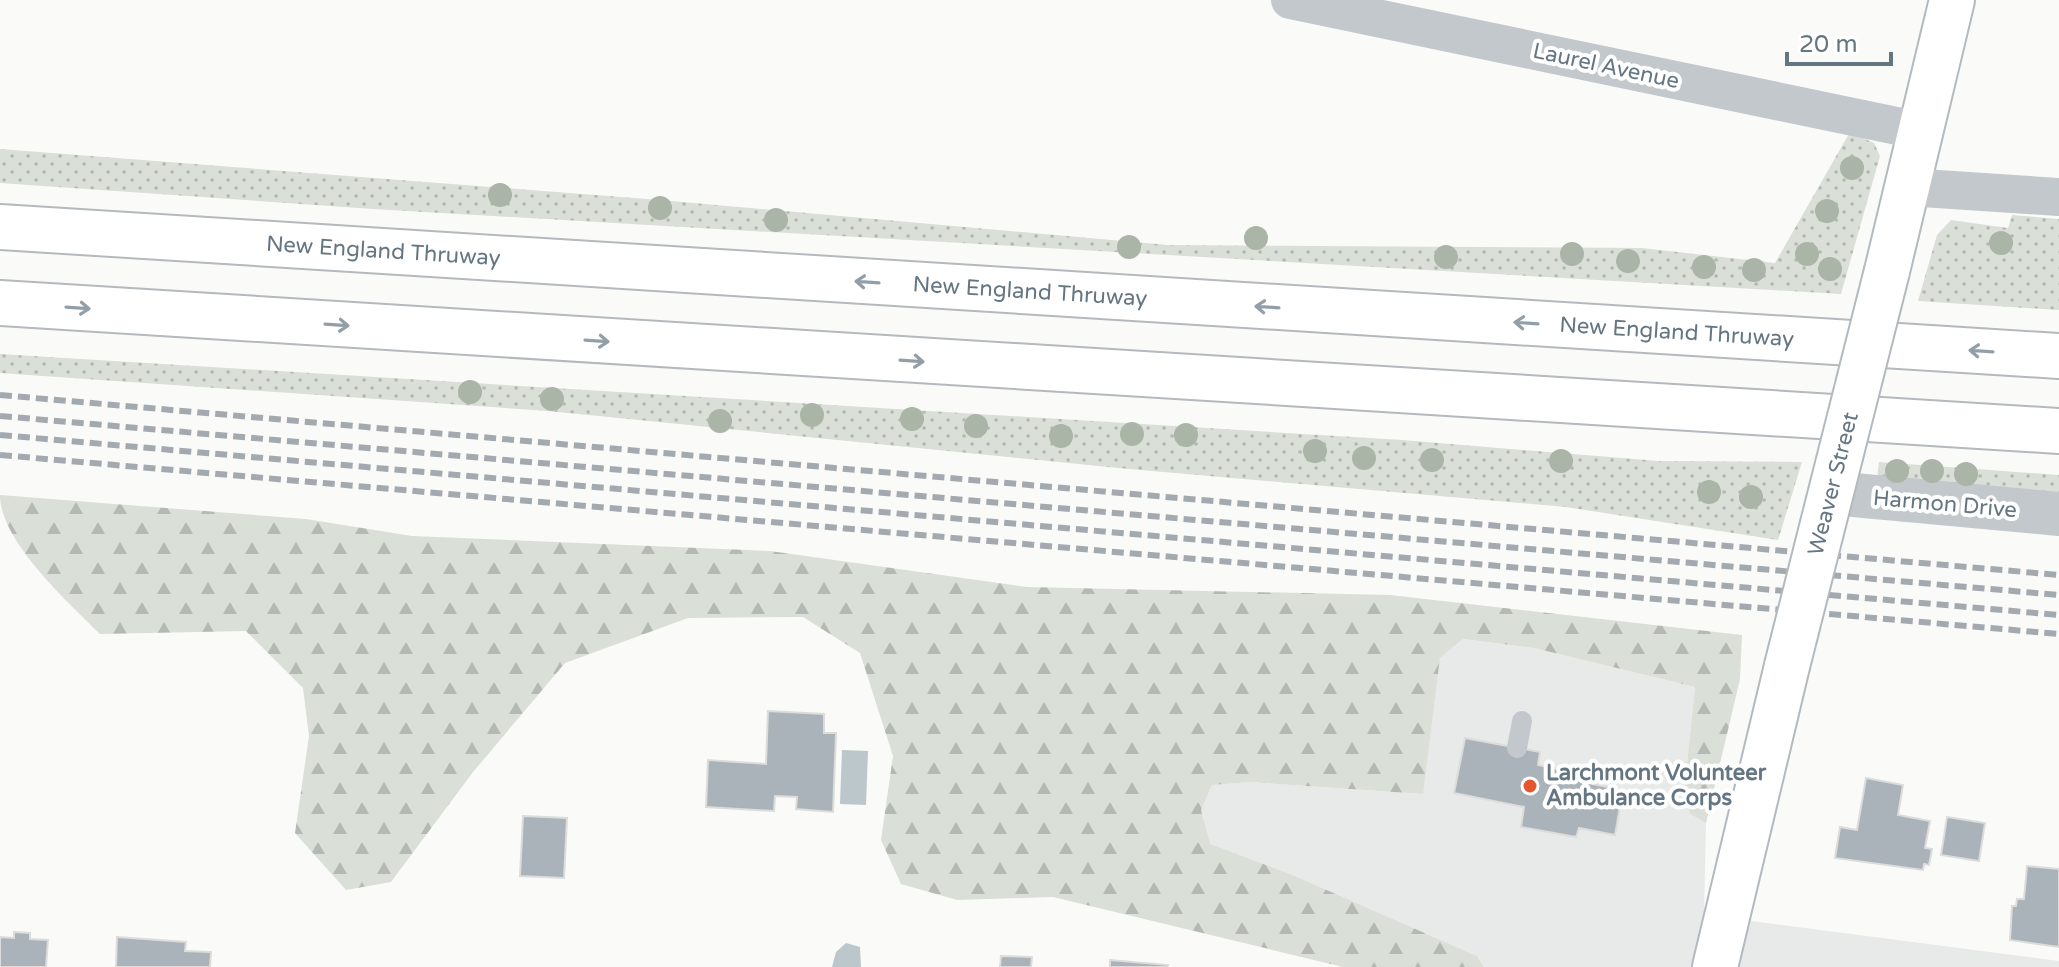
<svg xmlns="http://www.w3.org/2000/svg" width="2059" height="967" font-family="'Varela Round',sans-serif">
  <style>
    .built { fill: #e8e9e9 }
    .grass { fill: url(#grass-dots) }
    .forest { fill: url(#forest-firs) }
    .water { fill: #bbc7cb }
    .building { fill: #aab3b9; stroke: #dcdcda; stroke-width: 2 }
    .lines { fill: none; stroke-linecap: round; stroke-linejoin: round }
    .secondary-casing { stroke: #b3babf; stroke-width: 48 }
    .motorway-casing { stroke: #b4b9bd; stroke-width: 48 }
    .service { stroke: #c3c8cc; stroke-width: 20 }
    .minor { stroke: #c3c8cc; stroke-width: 38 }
    .tertiary { stroke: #c3c8cc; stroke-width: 44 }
    .secondary { stroke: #fff; stroke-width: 44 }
    .motorway { stroke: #fff; stroke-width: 44 }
    .rail { stroke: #a2aab0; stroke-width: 6; stroke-dasharray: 12 6; stroke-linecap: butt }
    .secondary-bridge-casing { stroke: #b3babf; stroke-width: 48; stroke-linecap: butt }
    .secondary-bridge { stroke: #fff; stroke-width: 44 }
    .tree { fill: #aab4a7 }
    .oneway { stroke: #939fa8 }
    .poi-dot { fill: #e4572e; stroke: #fff; stroke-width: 3 }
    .labels { text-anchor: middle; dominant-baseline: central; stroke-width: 8; stroke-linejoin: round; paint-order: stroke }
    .street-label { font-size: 22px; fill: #657683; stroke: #fff }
    .poi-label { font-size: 22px; font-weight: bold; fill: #657683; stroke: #fff; text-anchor: start }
  </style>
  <defs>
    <pattern id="grass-dots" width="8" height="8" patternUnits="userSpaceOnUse" patternTransform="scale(2)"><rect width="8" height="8" fill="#dadfd7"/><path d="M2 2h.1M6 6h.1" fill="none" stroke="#b4b9b4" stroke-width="1.8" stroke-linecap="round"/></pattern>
    <pattern id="forest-firs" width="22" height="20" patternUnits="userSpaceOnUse" patternTransform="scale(2)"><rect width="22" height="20" fill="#dadfd7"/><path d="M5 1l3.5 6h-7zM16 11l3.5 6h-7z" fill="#b4b9b4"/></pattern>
  </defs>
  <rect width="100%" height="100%" fill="#fafaf8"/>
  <path class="built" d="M1463 639 1534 648 1695 687 1684 792 1690 814 1706 823 1704 915 2059 961V967H1484L1477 956 1295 876 1209 844 1201 810 1212 785 1250 782 1422 794 1440 658Z"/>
  <g class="grass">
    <path d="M1850 132 1874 143 1880 156 1841 294 373 209 0 183V149L660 200 1168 245 1642 248 1775 263Z"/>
    <path d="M2012 215 2059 219V310L1918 301 1937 235 1951 220 2008 228Z"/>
    <path d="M0 354 1402 440 1658 461 1802 462 1778 540 1566 507 1118 468 548 411 0 373Z"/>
    <path d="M1879 462 2059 475V494L1877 479Z"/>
  </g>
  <path class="forest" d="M0 495 306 519 412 536 770 551 1027 587 1390 595 1742 635 1740 679 1706 823 1690 814 1684 792 1695 687 1534 648 1463 639 1440 658 1423 794 1250 782 1212 785 1201 810 1210 844 1295 876 1477 956 1484 967H1343L1053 897 957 900 901 884 881 840 893 756 860 653 803 617 688 618 565 663 473 772 391 882 346 890 295 833 309 736 303 688 246 631 100 634C68 602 0 541 0 495Z"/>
  <g class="water">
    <path d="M842 750 868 751 866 805 840 804Z"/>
    <path d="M846 943 860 947 861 967H832L836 952Z"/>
  </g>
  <g class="building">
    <path d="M768 711 824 714V733H836L833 812 796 809 797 797 775 796 774 811 706 807 708 760 766 764Z"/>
    <path d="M1465 738 1540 752 1538 765 1588 775 1587 783 1623 790 1615 835 1579 828 1576 837 1521 827 1524 807 1454 793Z"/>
    <path d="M1866 778 1903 785 1898 815 1930 821 1925 848 1932 849 1929 865 1924 864 1923 870 1835 858 1840 827 1857 830Z"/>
    <path d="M523 816 567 818 564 878 520 876Z"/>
    <path d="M1947 817 1985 823 1979 861 1941 855Z"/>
    <path d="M2027 866 2059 869V947L2010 940 2012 906H2016L2017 899H2024Z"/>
    <path d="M14 932 30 933V939L48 940 46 967H0V937L14 938Z"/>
    <path d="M117 937 186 942 185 951 211 952 210 967H116Z"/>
    <path d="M1001 956 1032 957 1031 967H1000Z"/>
    <path d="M1110 960 1168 965 1167 967H1110Z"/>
  </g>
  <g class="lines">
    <defs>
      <g id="secondary">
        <path d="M1887 271 1952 0"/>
        <path d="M1715 967 1787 666"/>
      </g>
      <g id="motorway">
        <path id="s1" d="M0 227 2059 356"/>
        <path d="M0 303 2059 431"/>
      </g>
    </defs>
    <use href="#secondary" class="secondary-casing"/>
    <use href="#motorway" class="motorway-casing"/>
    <path class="service" d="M1517 748 1522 721"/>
    <g class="minor">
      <path d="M1290 0 1921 131"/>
      <path d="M1907 187 2059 197"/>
    </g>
    <path class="tertiary" d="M1832 493 2059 514"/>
    <use href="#secondary" class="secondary"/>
    <use href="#motorway" class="motorway"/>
    <g class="rail">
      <path d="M0 395 2059 575"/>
      <path d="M0 416 2059 595"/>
      <path d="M0 435 2059 615"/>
      <path d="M0 455 2059 634"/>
    </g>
    <defs>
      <g id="secondary-bridge">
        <path id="s2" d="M1787 666 1887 271"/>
      </g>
    </defs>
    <use href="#secondary-bridge" class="secondary-bridge-casing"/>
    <use href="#secondary-bridge" class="secondary-bridge"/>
  </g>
  <g class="tree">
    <circle cx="1852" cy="168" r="12"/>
    <circle cx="500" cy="195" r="12"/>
    <circle cx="660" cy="208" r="12"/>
    <circle cx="1827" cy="211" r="12"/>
    <circle cx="776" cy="220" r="12"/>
    <circle cx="1256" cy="238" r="12"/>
    <circle cx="2001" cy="243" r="12"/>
    <circle cx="1129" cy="247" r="12"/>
    <circle cx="1572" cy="254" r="12"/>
    <circle cx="1807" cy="254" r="12"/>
    <circle cx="1446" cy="257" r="12"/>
    <circle cx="1628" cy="261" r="12"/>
    <circle cx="1704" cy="267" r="12"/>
    <circle cx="1830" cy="269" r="12"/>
    <circle cx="1754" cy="270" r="12"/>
    <circle cx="470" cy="392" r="12"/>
    <circle cx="552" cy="399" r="12"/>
    <circle cx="812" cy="415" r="12"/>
    <circle cx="912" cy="419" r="12"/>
    <circle cx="720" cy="421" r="12"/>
    <circle cx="976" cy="426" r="12"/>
    <circle cx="1132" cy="434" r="12"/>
    <circle cx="1186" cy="435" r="12"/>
    <circle cx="1061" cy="436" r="12"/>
    <circle cx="1315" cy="451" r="12"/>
    <circle cx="1364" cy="458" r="12"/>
    <circle cx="1432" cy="460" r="12"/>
    <circle cx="1561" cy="461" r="12"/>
    <circle cx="1897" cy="471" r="12"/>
    <circle cx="1932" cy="471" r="12"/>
    <circle cx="1966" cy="474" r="12"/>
    <circle cx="1709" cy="492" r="12"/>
    <circle cx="1751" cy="497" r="12"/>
  </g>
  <defs><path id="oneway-shaft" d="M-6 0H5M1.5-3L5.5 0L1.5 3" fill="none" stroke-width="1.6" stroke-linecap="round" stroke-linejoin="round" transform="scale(2)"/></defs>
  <g class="oneway">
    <use href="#oneway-shaft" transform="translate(867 282) rotate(-176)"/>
    <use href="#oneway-shaft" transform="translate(1267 307) rotate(-176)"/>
    <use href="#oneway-shaft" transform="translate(78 308) rotate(4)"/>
    <use href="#oneway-shaft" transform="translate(1526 323) rotate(-176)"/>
    <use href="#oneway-shaft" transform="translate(337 325) rotate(4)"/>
    <use href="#oneway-shaft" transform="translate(597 341) rotate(4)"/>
    <use href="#oneway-shaft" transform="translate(1981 351) rotate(-176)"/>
    <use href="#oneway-shaft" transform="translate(912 361) rotate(4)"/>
  </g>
  <circle class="poi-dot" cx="1530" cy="786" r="8"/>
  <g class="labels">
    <g class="street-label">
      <text transform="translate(1606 66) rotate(12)">Laurel Avenue</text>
      <text stroke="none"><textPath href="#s1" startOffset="384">New England Thruway</textPath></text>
      <text stroke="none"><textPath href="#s1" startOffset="1032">New England Thruway</textPath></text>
      <text stroke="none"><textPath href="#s1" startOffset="1680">New England Thruway</textPath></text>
      <text stroke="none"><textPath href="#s2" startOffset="188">Weaver Street</textPath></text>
      <text transform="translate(1945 504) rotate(5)">Harmon Drive</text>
    </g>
    <g class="poi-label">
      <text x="1546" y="773">Larchmont Volunteer<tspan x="1546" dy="25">Ambulance Corps</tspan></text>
    </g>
  </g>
  <path d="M1787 52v12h104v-12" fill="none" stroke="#657683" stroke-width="4"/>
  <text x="1799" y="52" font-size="24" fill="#657683" stroke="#ffffff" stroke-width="6" paint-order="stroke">20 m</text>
</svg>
